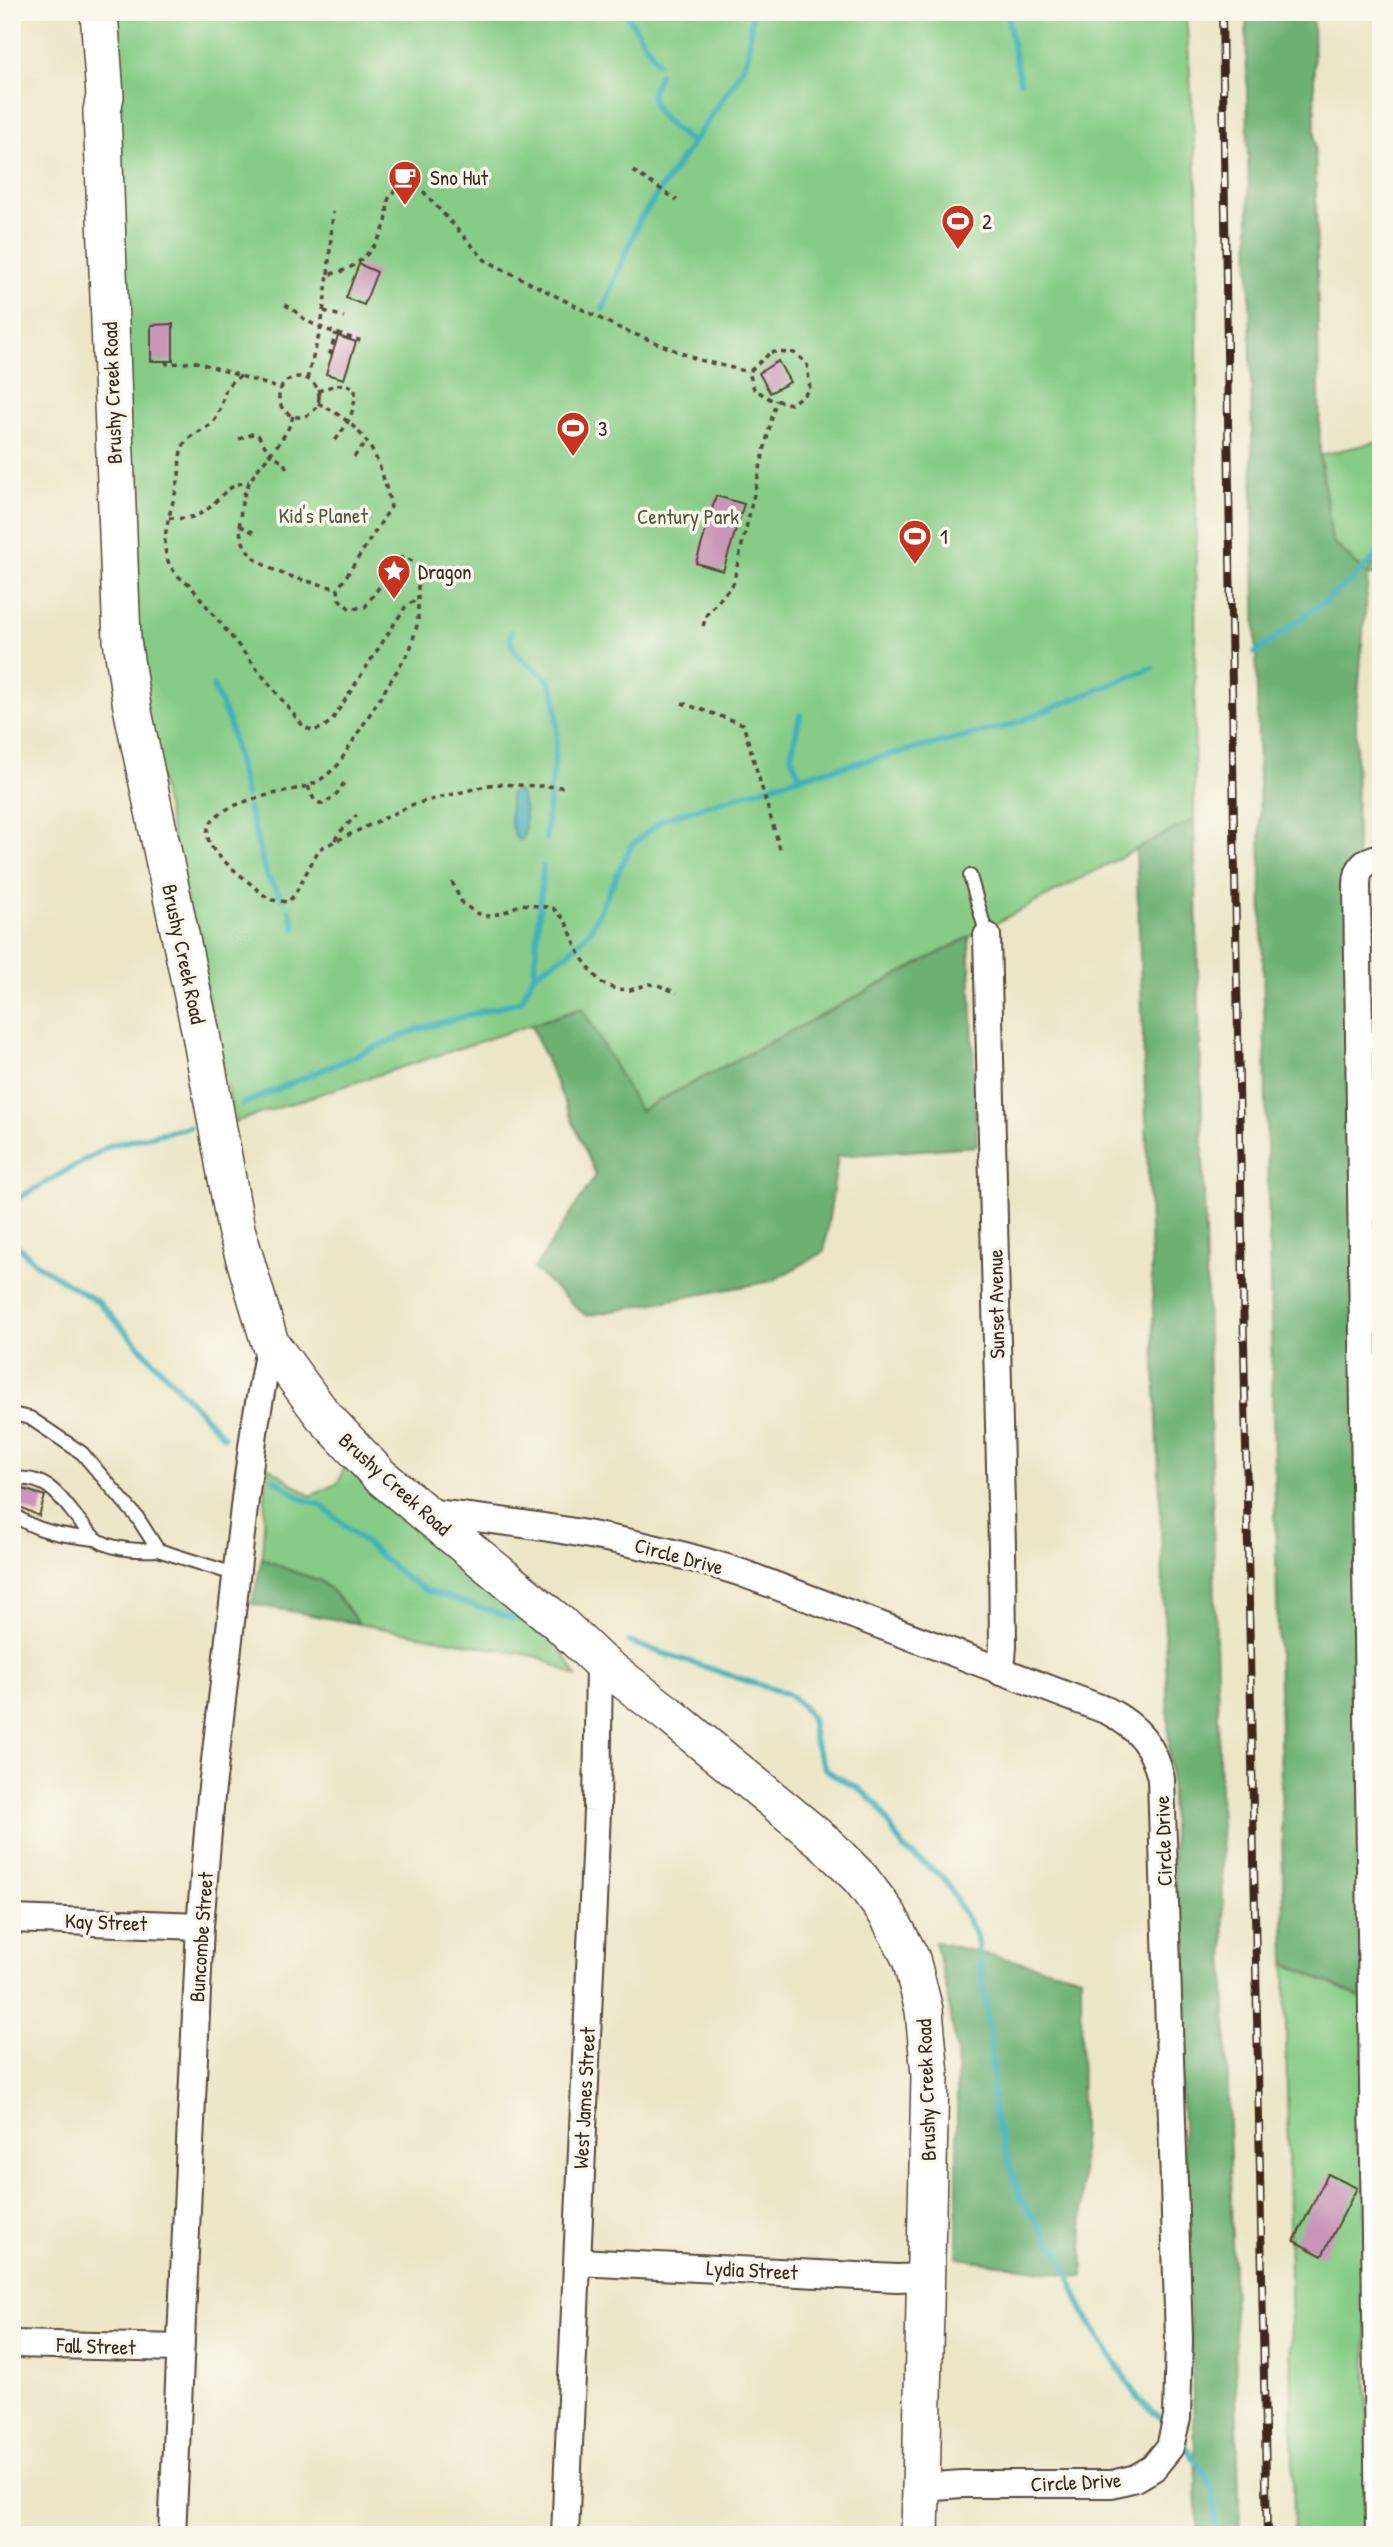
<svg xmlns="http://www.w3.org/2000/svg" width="1393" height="2547" font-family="'Patrick Hand',sans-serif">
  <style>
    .green { fill: #86cc86; stroke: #607b52; stroke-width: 2 }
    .forest { fill: #6cb073; stroke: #546d48; stroke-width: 2 }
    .water { fill: #41b1b9; stroke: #3e6e6c; stroke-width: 2 }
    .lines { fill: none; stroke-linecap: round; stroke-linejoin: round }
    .stream { stroke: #41b1b9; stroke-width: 6 }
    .building { fill: #c995b8 }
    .lane-casing { stroke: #564637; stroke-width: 16 }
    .street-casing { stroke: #564637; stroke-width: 30 }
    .secondary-casing { stroke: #564637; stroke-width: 40 }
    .path { stroke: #564637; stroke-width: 3.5; stroke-dasharray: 5 5; stroke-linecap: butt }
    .lane { stroke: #fff; stroke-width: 12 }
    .street { stroke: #fff; stroke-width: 26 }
    .secondary { stroke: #fff; stroke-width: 37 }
    .rail-casing { stroke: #3b2a1e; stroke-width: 8 }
    .rail { stroke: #fbf7ec; stroke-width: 5; stroke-dasharray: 16; stroke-linecap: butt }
    .labels { text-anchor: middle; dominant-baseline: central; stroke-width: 7; stroke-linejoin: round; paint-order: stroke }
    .poi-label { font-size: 21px; fill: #3b2a1e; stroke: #fbf7ec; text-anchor: start }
    .street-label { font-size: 21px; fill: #3b2a1e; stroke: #fbf7ec }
    .park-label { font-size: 21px; fill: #525b3d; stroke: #fbf7ec }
  </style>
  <rect width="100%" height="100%" fill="#fbf7ec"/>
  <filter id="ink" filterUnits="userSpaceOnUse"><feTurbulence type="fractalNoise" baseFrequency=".0143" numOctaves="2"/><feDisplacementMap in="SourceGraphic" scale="14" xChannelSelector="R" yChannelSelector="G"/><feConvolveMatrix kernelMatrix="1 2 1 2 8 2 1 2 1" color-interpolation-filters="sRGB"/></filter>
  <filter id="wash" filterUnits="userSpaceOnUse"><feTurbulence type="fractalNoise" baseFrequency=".00686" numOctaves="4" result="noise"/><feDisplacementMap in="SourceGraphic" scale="28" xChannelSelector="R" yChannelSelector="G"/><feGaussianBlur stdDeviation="1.57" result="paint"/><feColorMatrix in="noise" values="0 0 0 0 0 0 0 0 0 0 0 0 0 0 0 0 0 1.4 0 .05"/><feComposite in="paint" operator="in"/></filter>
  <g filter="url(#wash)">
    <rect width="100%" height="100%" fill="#ece6c7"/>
    <g class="green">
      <path d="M115 12H1186L1198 202 1194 819 639 1111 582 1008 235 1122 137 675Z"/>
      <path d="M1381 441V539L1368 575 1332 541 1320 455Z"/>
      <path d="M267 1466 311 1496 338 1483 345 1466 438 1544 553 1636 577 1677 539 1657 359 1624 339 1598 321 1581 289 1570 262 1558Z"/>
      <path d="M1285 1963 1364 1999 1368 2535H1294Z"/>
    </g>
    <g class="forest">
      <path d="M1246 12H1313L1320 455 1332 541 1368 575 1381 539V574L1368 576 1356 718 1364 1999 1285 1963 1253 510Z"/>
      <path d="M1194 819 1240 2535H1198L1136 849Z"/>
      <path d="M969 937 977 1146 838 1156 824 1252 772 1281 586 1316 534 1269 596 1175 531 1025 582 1008 640 1111Z"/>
      <path d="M262 1558 289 1570 321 1581 339 1598 359 1624 252 1604Z"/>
      <path d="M935 1942 1081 1976 1083 2277 957 2258V2054L946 1986Z"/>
    </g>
    <path class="water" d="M514 791 519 792C526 803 526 825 523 839L518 840C509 831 510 808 510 794Z"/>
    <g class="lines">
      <g class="stream">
        <path d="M625 12 657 62"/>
        <path d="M1009 12V25L1020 81"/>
        <path d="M659 74C658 82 652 87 652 95 652 115 679 132 692 143"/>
        <path d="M603 309 639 221 735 81 748 56 752 12"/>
        <path d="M511 632C506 663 545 665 553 689 565 728 546 797 546 839"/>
        <path d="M1255 653 1351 581 1381 551"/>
        <path d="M213 686 229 722 246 796"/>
        <path d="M800 777 791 756 800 715"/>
        <path d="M248 807 267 877 283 899"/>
        <path d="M289 909 295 928"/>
        <path d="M534 974 543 867"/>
        <path d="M243 1104 418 1029 521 1001 534 974 568 953 590 931 631 846 663 819 800 777 1008 726 1152 668"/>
        <path d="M12 1202 111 1145 189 1127"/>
        <path d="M12 1241 38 1265 99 1303 224 1437"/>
        <path d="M274 1479 302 1499 321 1505 406 1578 425 1590 519 1620"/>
        <path d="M629 1642 787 1694 801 1705 811 1718 815 1744 825 1768 835 1776 857 1787 878 1805 903 1848 944 1878 977 1936 991 2044 994 2115 1021 2199 1062 2257 1082 2309 1138 2399 1162 2419"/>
        <path d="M1184 2445C1212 2482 1217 2487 1216 2535"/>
      </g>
    </g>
    <g id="blocks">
      <g class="building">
        <path d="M359 264 377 272 364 305 346 298Z"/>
        <path d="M173 324V361H151V325Z"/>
        <path d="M338 336 356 342 344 379 326 374Z"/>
        <path d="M778 361 790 382 770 393 759 373Z"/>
        <path d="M716 496 744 504 723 571 696 563Z"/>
        <path d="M23 1489 45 1496 39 1516 18 1506Z"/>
        <path d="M1328 2174 1357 2188 1322 2256 1294 2241Z"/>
      </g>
    </g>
  </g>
  <g filter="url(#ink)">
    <use href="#blocks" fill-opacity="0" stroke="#564637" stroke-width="2"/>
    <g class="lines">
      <defs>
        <g id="lane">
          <path d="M970 876 987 936"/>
          <path d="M12 1414 30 1418 82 1453 137 1517 158 1550 237 1575"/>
          <path d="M12 1479C57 1473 67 1513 94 1537 109 1550 139 1551 158 1550"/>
          <path d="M12 1513C34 1532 67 1536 95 1539"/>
        </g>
        <g id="street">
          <path d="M987 936 1002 1547 1003 1646 1001 1672"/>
          <path d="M423 1512C531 1523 639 1539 742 1573L1108 1711C1138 1727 1154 1746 1161 1779L1179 2339 1177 2418 1170 2447 1153 2468 1136 2478 1112 2484H962L922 2487"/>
          <path d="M12 1919 200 1926"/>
          <path d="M578 2262 897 2278 926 2277"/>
          <path d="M12 2344 180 2348"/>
          <path d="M172 2535 200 1926 211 1796 245 1499 255 1425 270 1343"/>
          <path d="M565 2535 597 1811 599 1661"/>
          <path d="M1379 2535 1357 885C1357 868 1364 860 1381 857"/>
        </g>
        <path id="secondary" d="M99 12 105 96 102 111 122 640 132 707 200 1029 236 1229 270 1343 322 1414 379 1475 559 1623 599 1661 672 1717 825 1843 861 1879 888 1915 911 1959 924 2010 930 2075 920 2535"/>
      </defs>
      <use href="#lane" class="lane-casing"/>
      <use href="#street" class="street-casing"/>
      <use href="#secondary" class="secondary-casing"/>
      <g class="path">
        <path d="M403 169 485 260 617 327 699 360 749 372"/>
        <path d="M633 171 677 200"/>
        <path d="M328 274 333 212"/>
        <path d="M285 305C295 309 300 317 309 322 325 330 342 335 359 340L358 342"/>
        <path d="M324 311 344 317"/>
        <path d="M771 352 794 353 807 363 810 390 791 404 770 399 754 389 749 372Z"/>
        <path d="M332 354 330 353 336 333"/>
        <path d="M166 361 167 364 197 362 281 389"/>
        <path d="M241 376C221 385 226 398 217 416 211 430 193 430 185 443 178 453 180 464 179 475 174 513 145 558 189 584L303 726 313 731 324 727 332 720 406 606 416 600"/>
        <circle cx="299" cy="397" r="20"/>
        <path d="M307 379 321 328 328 274C355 273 379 246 386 222 388 214 386 202 390 196 395 189 404 182 410 177"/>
        <path d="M318 391C330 387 344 380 355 389 356 411 347 425 334 442"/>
        <path d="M318 403C368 428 379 455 391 507L338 589 339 599 350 609 365 607 400 558 405 557 415 563 418 571V622L410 650 338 765C328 774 320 782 307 786 283 794 188 803 211 846 218 859 250 882 262 894L272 900 288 902 295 894 319 849 414 804 494 784 563 787"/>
        <path d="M293 416C286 442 262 459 249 483 243 494 241 506 240 519 235 572 301 578 338 589"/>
        <path d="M239 439 252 434 258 435 270 454 283 461 288 471"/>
        <path d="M354 457 367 441"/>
        <path d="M169 518C177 518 185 519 192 517 218 510 220 484 249 482"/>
        <path d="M240 526 255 533"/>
        <path d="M703 626 707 614 733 584 776 400"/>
        <path d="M682 703 743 724 780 849"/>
        <path d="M308 786C311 794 313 802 323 804L335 796 344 783"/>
        <path d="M335 840 338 834 357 815"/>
        <path d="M452 882 462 903 476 913 487 916 503 913 521 904 553 908 565 920 581 957 600 982 615 989 630 990 649 984 658 985 677 993"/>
      </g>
      <use href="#lane" class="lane"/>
      <use href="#street" class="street"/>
      <use href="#secondary" class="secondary"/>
      <defs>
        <path id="rail" d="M1222 12 1234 825 1267 2535"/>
      </defs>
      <use href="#rail" class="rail-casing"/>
      <use href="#rail" class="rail"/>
    </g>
  </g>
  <defs>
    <symbol id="cafe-pin" viewBox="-11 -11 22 30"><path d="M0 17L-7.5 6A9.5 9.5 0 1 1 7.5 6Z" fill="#c8321e" stroke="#fbf7ec"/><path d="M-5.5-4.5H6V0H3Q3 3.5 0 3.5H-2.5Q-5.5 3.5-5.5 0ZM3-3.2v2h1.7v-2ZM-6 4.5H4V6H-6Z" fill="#fff"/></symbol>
    <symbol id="stadium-pin" viewBox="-11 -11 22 30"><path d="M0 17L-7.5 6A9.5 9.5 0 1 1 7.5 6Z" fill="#c8321e" stroke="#fbf7ec"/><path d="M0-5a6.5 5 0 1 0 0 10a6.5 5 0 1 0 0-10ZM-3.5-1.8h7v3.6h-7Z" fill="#fff"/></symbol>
    <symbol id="sight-pin" viewBox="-11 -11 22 30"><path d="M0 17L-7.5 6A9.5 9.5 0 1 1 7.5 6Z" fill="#c8321e" stroke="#fbf7ec"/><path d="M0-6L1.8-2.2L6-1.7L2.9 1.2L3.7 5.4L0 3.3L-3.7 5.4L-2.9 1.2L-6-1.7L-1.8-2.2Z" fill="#fff"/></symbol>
  </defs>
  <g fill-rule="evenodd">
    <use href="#cafe-pin" x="386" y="158" width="38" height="52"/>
    <use href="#stadium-pin" x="939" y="202" width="38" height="52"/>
    <use href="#stadium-pin" x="554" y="409" width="38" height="52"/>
    <use href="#stadium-pin" x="896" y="517" width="38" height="52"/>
    <use href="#sight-pin" x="375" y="552" width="38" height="52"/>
  </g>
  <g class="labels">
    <g class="poi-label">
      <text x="430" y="177">Sno Hut</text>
      <text x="982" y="221">2</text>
      <text x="598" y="428">3</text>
      <text x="940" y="536">1</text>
      <text x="418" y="571">Dragon</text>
    </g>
    <g class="street-label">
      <text transform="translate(112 393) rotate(-92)">Brushy Creek Road</text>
      <text transform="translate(184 954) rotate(78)">Brushy Creek Road</text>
      <text transform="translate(996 1304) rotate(-91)">Sunset Avenue</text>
      <text transform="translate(395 1484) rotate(42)">Brushy Creek Road</text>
      <text transform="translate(679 1556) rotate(15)">Circle Drive</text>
      <text transform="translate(1163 1841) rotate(-92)">Circle Drive</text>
      <text transform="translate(106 1922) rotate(2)">Kay Street</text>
      <text transform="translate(201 1937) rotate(-86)">Buncombe Street</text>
      <text transform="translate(926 2090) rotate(-92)">Brushy Creek Road</text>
      <text transform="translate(584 2098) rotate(-87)">West James Street</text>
      <text transform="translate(752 2270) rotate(3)">Lydia Street</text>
      <text transform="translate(96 2346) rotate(2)">Fall Street</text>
      <text transform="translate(1076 2482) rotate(-3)">Circle Drive</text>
    </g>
    <g class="park-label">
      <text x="323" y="515">Kid's Planet</text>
      <text x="688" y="516">Century Park</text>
    </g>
  </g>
  <rect width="1393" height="2547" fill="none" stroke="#fbf7ec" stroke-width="42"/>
</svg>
